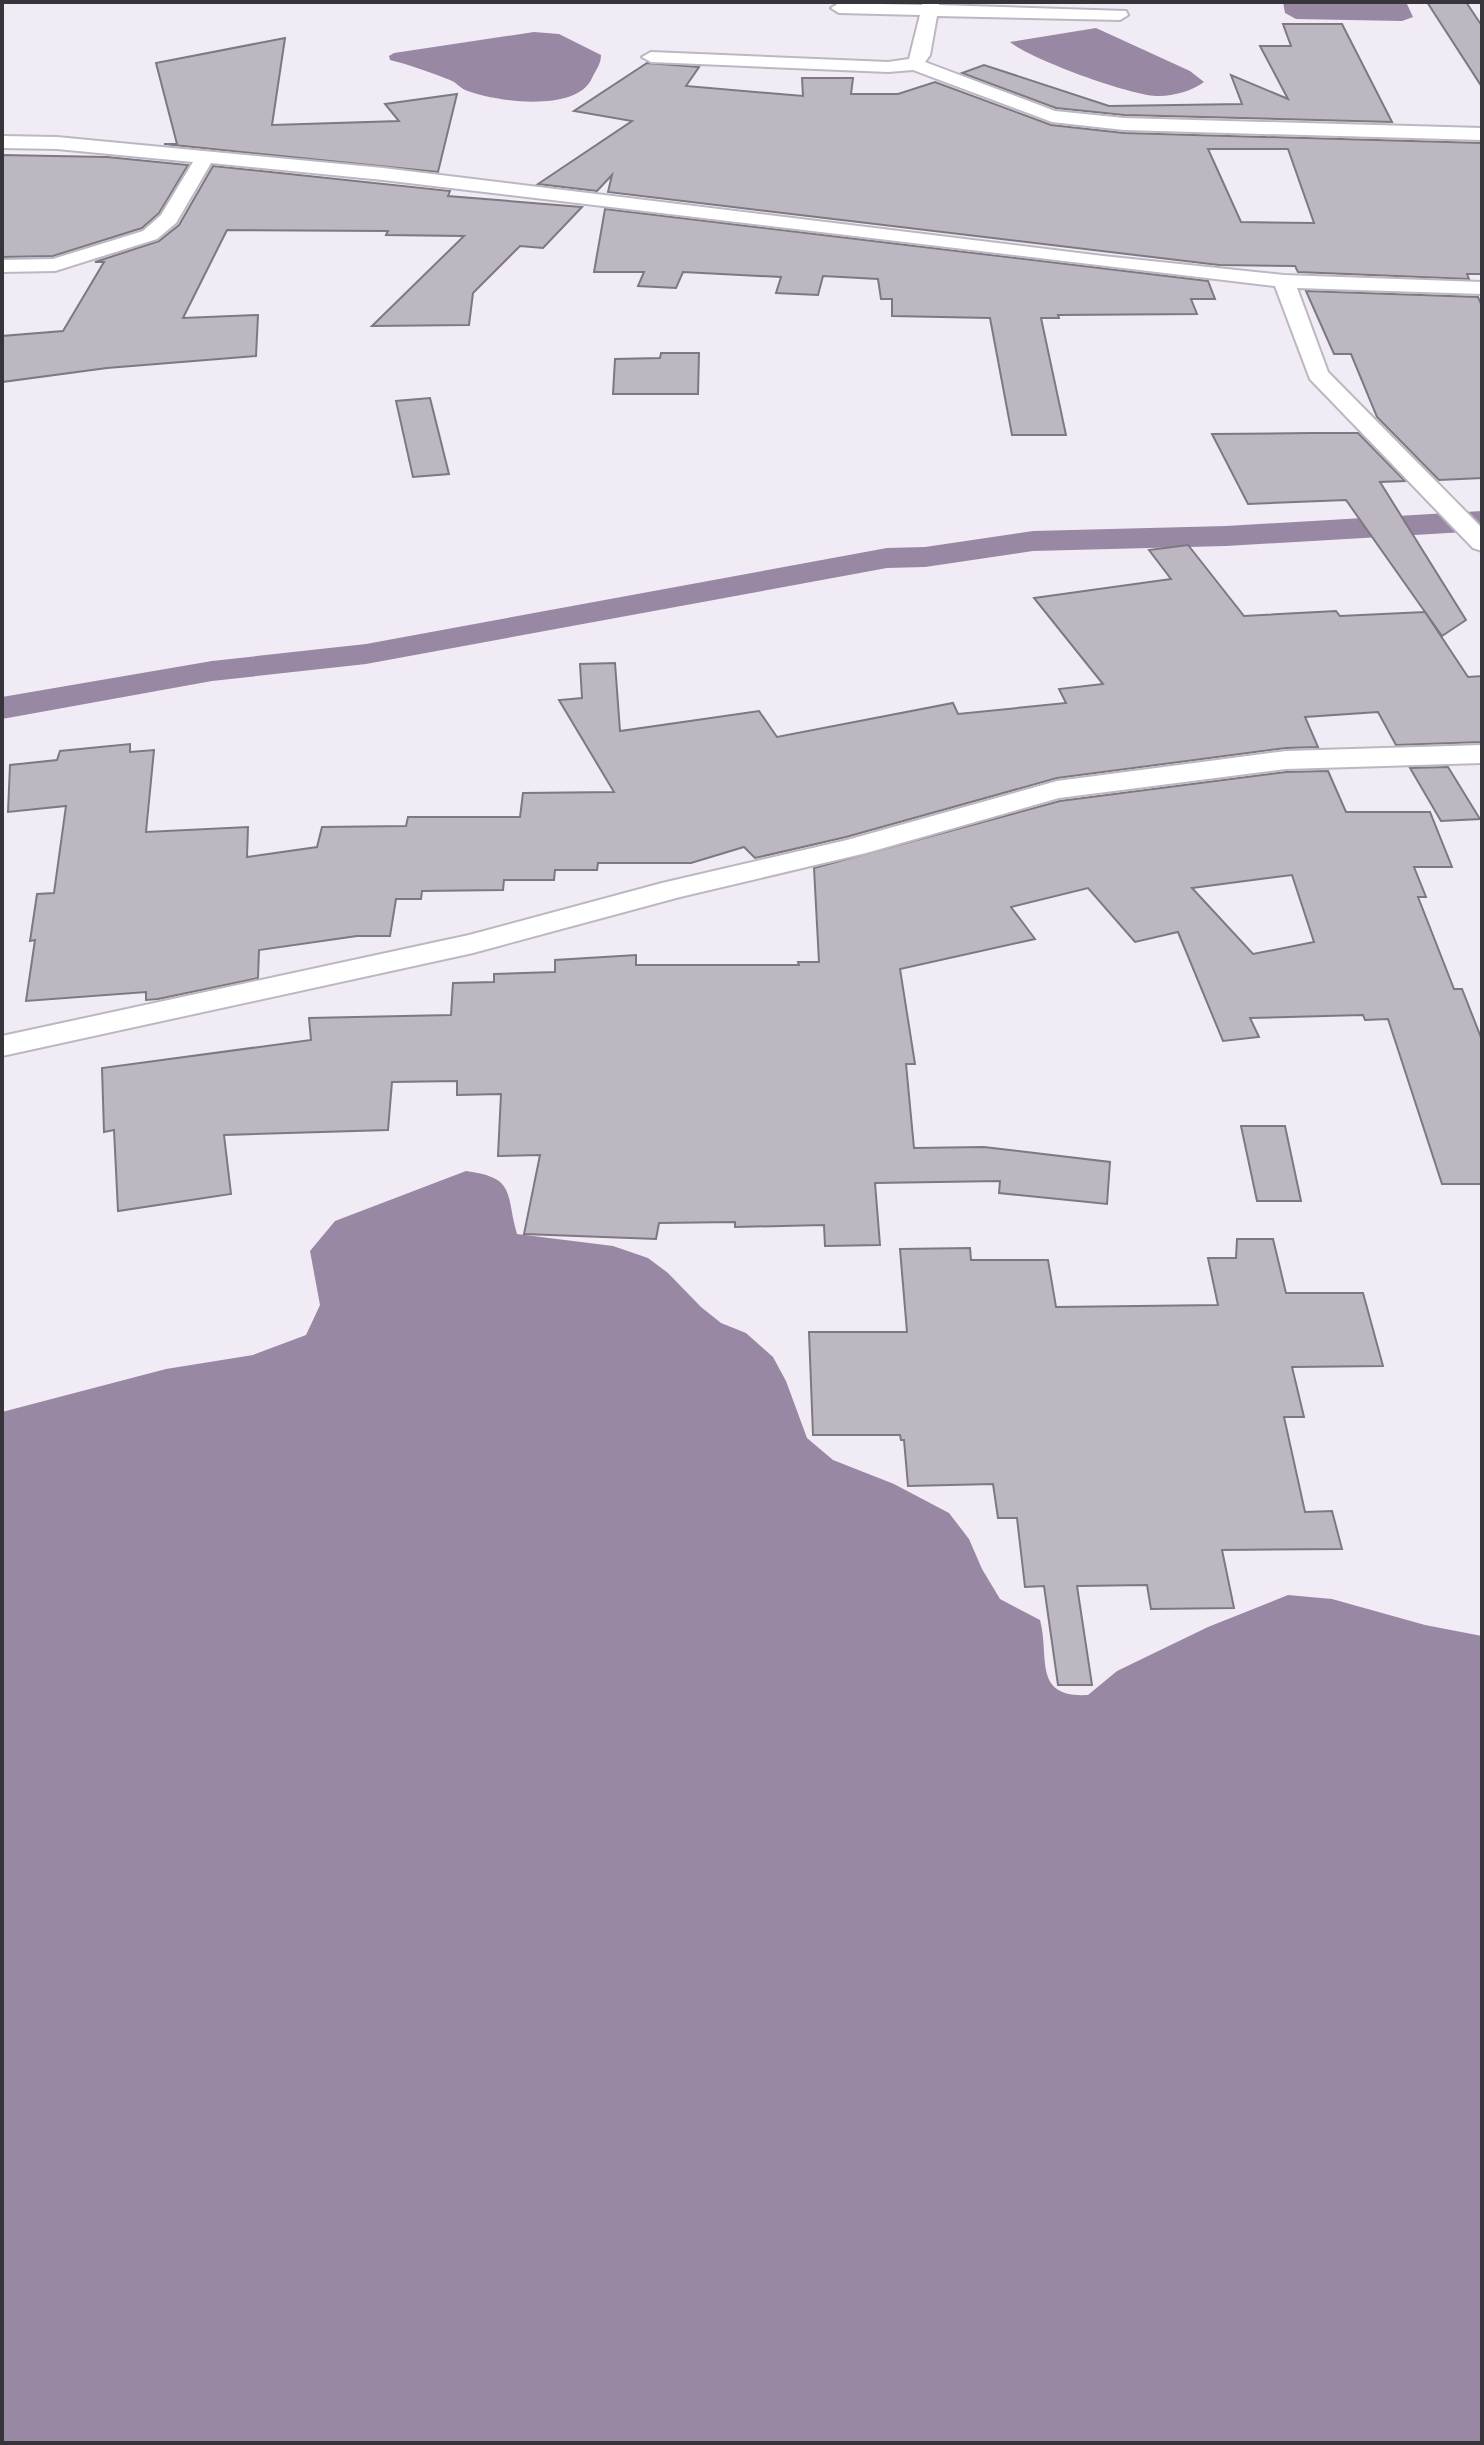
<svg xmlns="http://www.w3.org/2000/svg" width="1484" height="2445" font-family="Signika,sans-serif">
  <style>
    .water { fill: #9888a3 }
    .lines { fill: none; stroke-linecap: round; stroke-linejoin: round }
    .canal { fill: #9888a3; fill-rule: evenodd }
    .building { fill: #bdb7c1; stroke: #7e7882; stroke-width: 2; fill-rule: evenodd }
    .street-casing { stroke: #bdb7c1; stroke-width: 4 }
    .street { fill: #fff; fill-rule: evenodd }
  </style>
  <rect width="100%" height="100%" fill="#f1ebf6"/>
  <g class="water">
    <path d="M1283 2H1403L1407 4 1413 17 1402 21 1296 19 1285 13Z"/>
    <path d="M1096 28 1190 71 1204 82C1192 91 1171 97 1156 96 1129 95 1030 59 1010 42Z"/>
    <path d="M534 32 559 34 601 55C601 64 596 70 592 78 577 113 495 102 465 90 459 87 456 82 450 80 430 72 410 65 390 60L389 56 394 53Z"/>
    <path d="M466 1171C517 1178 505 1193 517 1234L613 1246 648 1258 668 1273 701 1307 721 1323 746 1333 773 1357 786 1381 807 1438 833 1460 894 1484 949 1513 969 1539 982 1569 1000 1599 1040 1620C1050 1658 1032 1698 1088 1695L1117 1671 1208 1627 1288 1595 1332 1599 1425 1625 1482 1636V2443H2V1412L166 1369 253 1355 306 1335 320 1305 310 1251 335 1221Z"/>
  </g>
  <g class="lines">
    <path class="canal" d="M1482 511V531L1226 546 1033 551 925 567 887 568 366 664 212 681 2 719V697L212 661 366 644 887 548 925 547 1033 531 1226 526Z"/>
  </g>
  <g class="building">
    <path d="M1427 2H1466L1482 26V87Z"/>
    <path d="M1283 24H1342L1392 122 1124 115 1056 108 962 73 984 65 1109 106 1242 104 1231 75 1288 99 1260 46H1291Z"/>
    <path d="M285 38 272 125 399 121 385 104 457 94 438 172 164 144H177L156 63Z"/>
    <path d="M647 63 699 67 686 86 803 96 802 78H853L851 94H898L935 82 1051 125 1124 133 1482 143V274H1467L1469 279 1298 272 1295 266 1219 265 608 192 612 175 597 191 538 184 632 121 574 111ZM1208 149H1288L1314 223 1241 222Z"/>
    <path d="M2 155 107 157 188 165 159 213 142 228 53 256 2 257Z"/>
    <path d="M213 166 450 191 448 196 582 207 543 248 520 246 473 293 469 325 372 326 464 236 386 235 388 231 227 230 183 318 258 315 256 356 107 368 2 382V336L63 331 104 262H95L159 241 179 225Z"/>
    <path d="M605 209 1208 281 1215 299H1191L1197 314 1058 315 1059 318H1041L1066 435H1012L990 318 892 316V299H881L878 279 823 276 818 295 776 293 781 277 683 272 676 288 638 286 644 272H594Z"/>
    <path d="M1306 291 1478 297 1482 306V478L1439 480 1377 417 1351 354H1334Z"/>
    <path d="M661 353H699L698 394H613L615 359 660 358Z"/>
    <path d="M430 398 449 474 413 477 396 401Z"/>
    <path d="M1313 433H1358L1405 481 1380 482 1466 620 1442 636 1346 500 1248 504 1212 434Z"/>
    <path d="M1188 545 1244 616 1336 611 1340 616 1425 612 1468 677 1482 676V742L1396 745 1378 712 1305 717 1318 747 1286 748 1057 778 846 837 755 858 744 847 691 863H598L597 870H555L554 880H504L503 890 422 891 421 899H396L390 936H357L259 950 258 978 158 999 146 1000V992L26 1001 35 940 30 941 37 894 54 893 66 806 8 812 10 765 57 760 60 751 130 744V752L154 750 146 832 248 827 247 857 317 847 322 827 406 826 408 817H520L523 793 614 792 559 700 582 698 580 664 615 663 620 731 759 711 777 737 953 703 958 714 1066 703 1059 689 1103 684 1034 598 1171 579 1149 550Z"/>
    <path d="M1448 767 1480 819 1441 821 1410 768Z"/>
    <path d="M1328 771 1346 812H1430L1452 867H1414L1426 897H1418L1454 989H1462L1482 1040V1184H1442L1388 1019 1365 1020 1363 1015 1250 1018 1259 1037 1223 1041 1178 932 1135 942 1088 888 1011 907 1035 939 900 969 915 1064H906L914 1148 984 1147 1110 1162 1107 1204 999 1193 1000 1181 875 1183 880 1245 825 1246 824 1225 735 1227V1222L659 1223 656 1239 524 1234 540 1155 498 1156 501 1094 457 1095V1081L392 1082 388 1130 224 1135 231 1194 118 1211 114 1130 104 1132 102 1068 311 1040 309 1018 451 1015 453 983 494 982V974L555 972V960L636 955V965H799L798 962H819L814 868 1060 801 1286 772ZM1292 875 1314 942 1253 954 1192 888Z"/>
    <path d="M1241 1126H1285L1301 1201H1257Z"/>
    <path d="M1237 1239H1273L1286 1293H1363L1383 1366 1292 1367 1304 1417H1284L1305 1512 1332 1511 1342 1549 1222 1550 1234 1608 1151 1609 1147 1585 1077 1586 1092 1685H1058L1044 1586 1025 1587 1017 1518H998L993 1484 908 1486 904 1440H901L900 1435H813L809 1332H907L900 1249 970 1248 971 1260H1048L1056 1307 1218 1305 1208 1258H1236Z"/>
  </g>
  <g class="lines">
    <defs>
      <g id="street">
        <path d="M923 2H939V5L1126 11 1128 15 1120 20 937 16 930 55 925 62 1055 111 1124 118 1482 128V140L1124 130 1052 122 913 70 888 72 651 62 642 57 651 52 888 62 909 59 920 15 839 13 831 8 839 3 922 5Z"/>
        <path d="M2 136 57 137 383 168 1103 256 1284 275 1482 282V294L1297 288 1328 372 1482 528V551L1473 548 1310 379 1275 286 383 180 211 163 176 223 157 239 55 271 2 272V260L53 259 143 231 161 215 193 162 57 149 2 148Z"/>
        <path d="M1482 745V763L1286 769 1059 798 866 853 680 897 473 953 2 1056V1036L469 935 662 883 847 840 1057 781 1286 751Z"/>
      </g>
    </defs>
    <use href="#street" class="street-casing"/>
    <use href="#street" class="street"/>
  </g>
  <rect width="1484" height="2445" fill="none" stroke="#38353a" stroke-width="8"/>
</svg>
